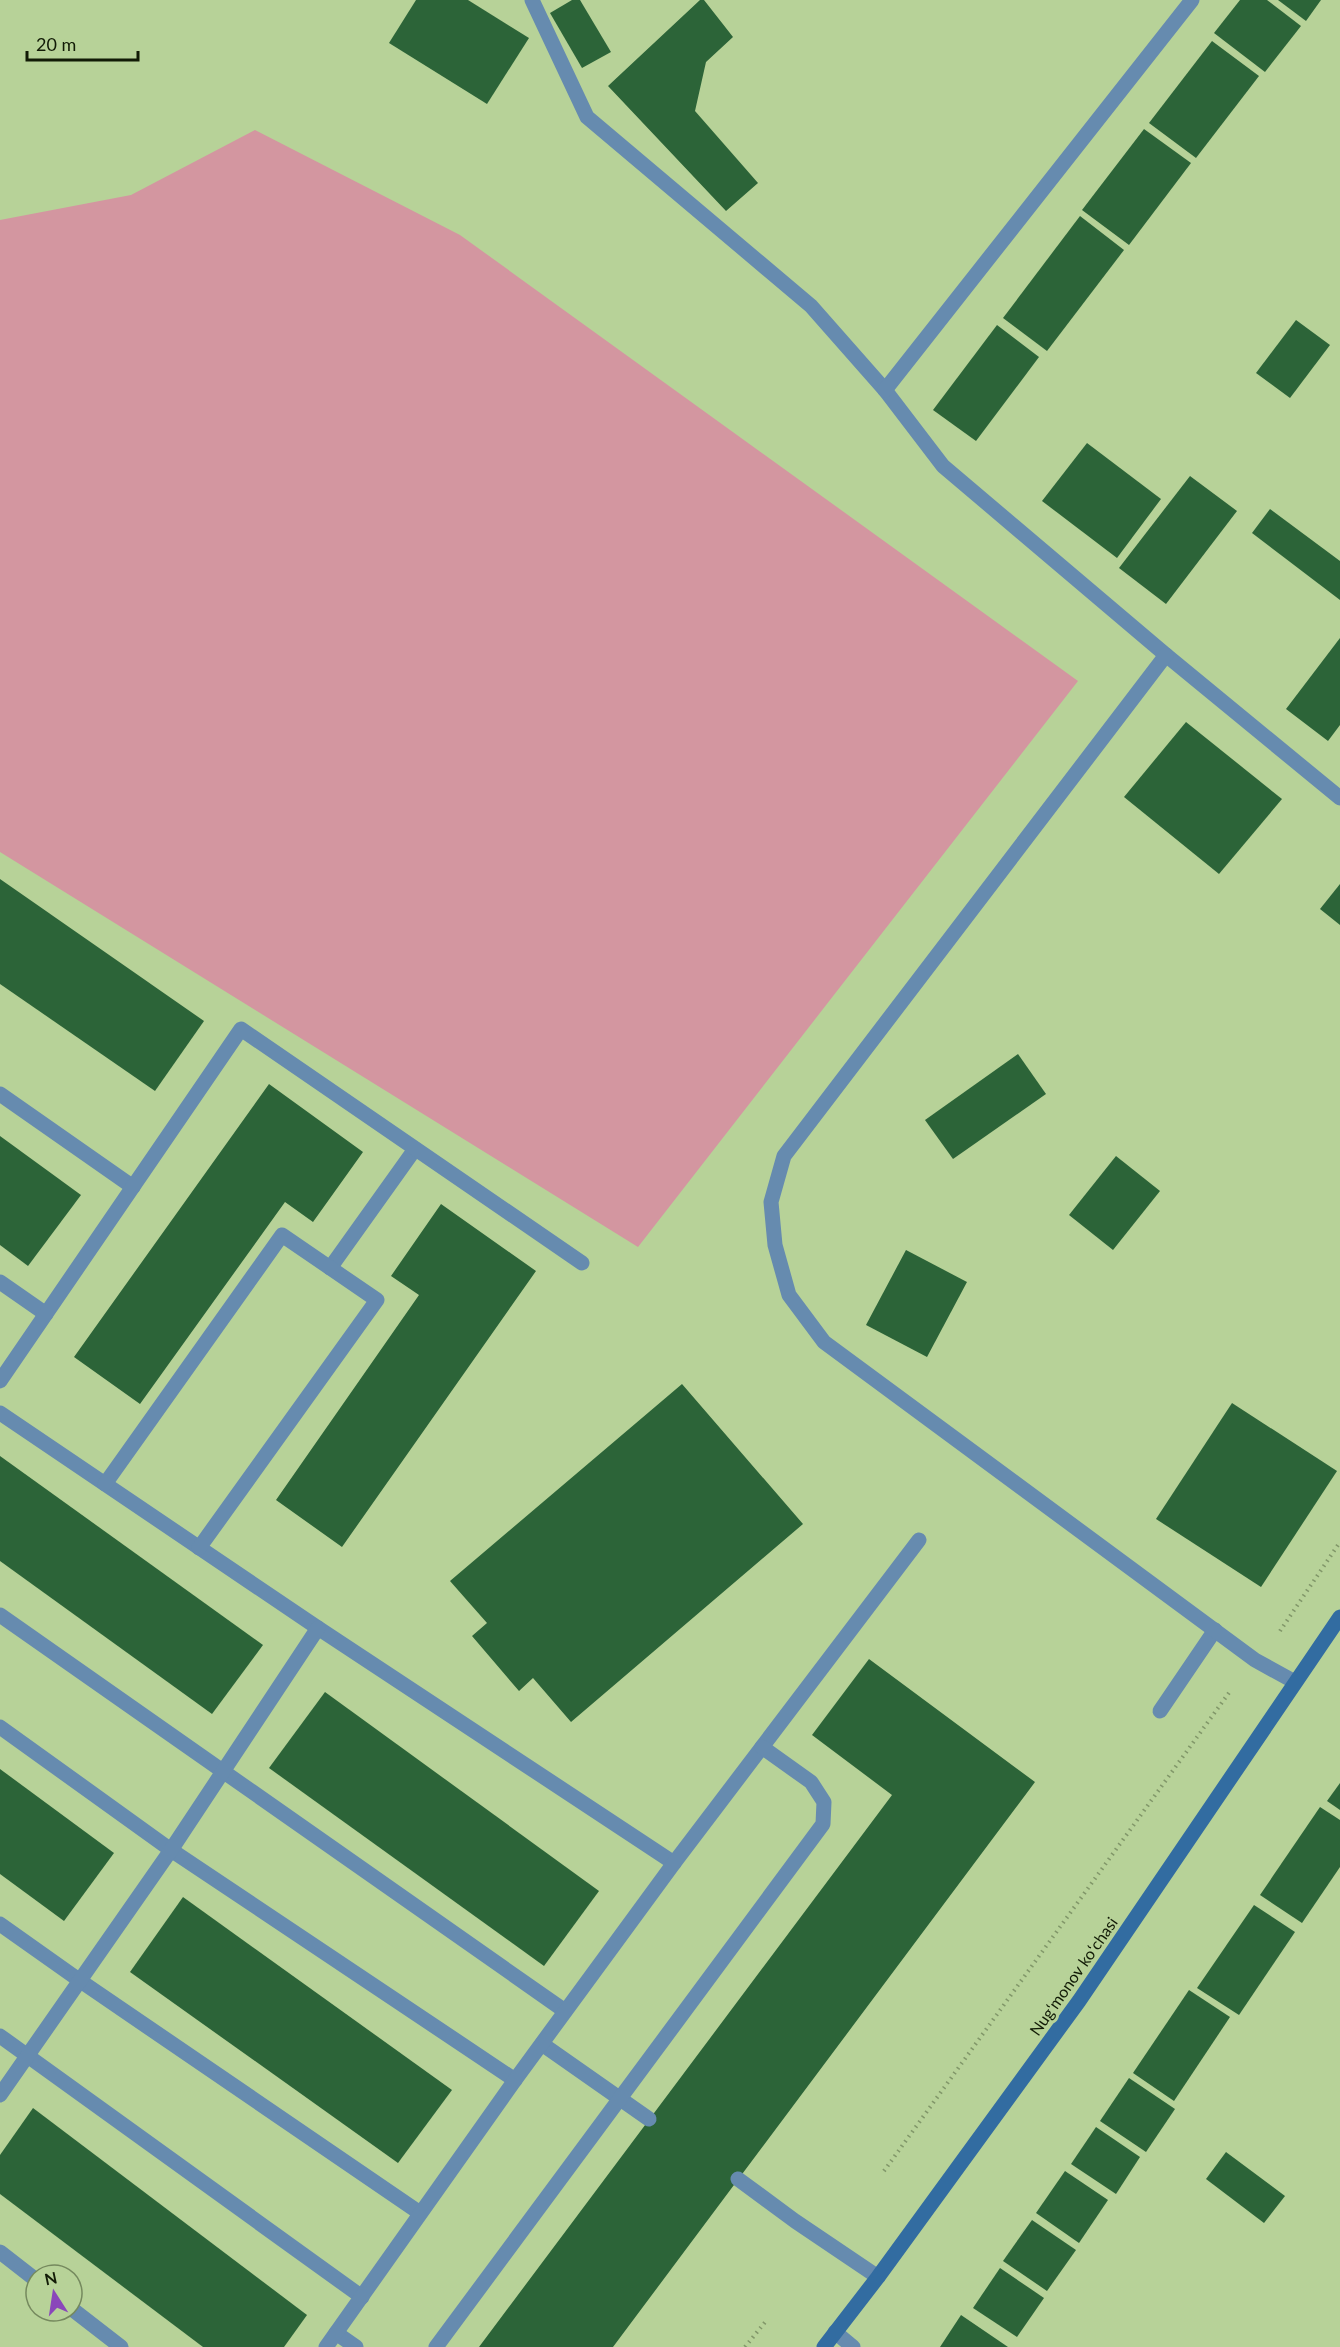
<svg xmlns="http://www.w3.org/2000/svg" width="1340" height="2347" font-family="Lato,sans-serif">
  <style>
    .green { fill: #d396a0 }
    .building { fill: #2c6438 }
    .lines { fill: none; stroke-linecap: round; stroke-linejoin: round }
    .path { stroke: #819769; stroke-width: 4; stroke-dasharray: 1.5 4.5; stroke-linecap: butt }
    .lane { stroke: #668baf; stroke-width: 15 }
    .street { stroke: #668baf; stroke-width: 15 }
    .secondary { stroke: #326ca1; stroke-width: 15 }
    .labels { text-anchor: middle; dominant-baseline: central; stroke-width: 6; stroke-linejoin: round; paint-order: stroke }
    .street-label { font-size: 16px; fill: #121b06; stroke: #b7d298 }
  </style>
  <rect width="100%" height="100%" fill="#b7d298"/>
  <path class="green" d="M255 130 460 235 1078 681 638 1247 0 852V220L131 195Z"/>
  <g class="building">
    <path d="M416 0H468L529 38 487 104 389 43Z"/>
    <path d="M572 0H580L611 52 582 68 550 13Z"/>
    <path d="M700 0H704L733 37 706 62 695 111 758 183 726 211 608 86Z"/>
    <path d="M1240 0H1267L1301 26 1265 72 1214 33Z"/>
    <path d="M1278 0H1321L1306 21Z"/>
    <path d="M1212 41 1259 76 1196 158 1149 123Z"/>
    <path d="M1144 129 1191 163 1129 245 1082 210Z"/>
    <path d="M1080 216 1124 250 1047 351 1003 318Z"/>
    <path d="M1296 320 1330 345 1290 398 1256 373Z"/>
    <path d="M997 325 1039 357 976 441 933 410Z"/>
    <path d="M1087 443 1161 499 1117 558 1042 501Z"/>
    <path d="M1190 476 1237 511 1166 604 1119 568Z"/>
    <path d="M1270 509 1340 561V600L1252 533Z"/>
    <path d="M1340 638V725L1328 741 1286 709Z"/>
    <path d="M1186 722 1282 799 1219 874 1124 797Z"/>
    <path d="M0 879 204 1021 155 1091 0 984Z"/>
    <path d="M1340 884V925L1320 909Z"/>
    <path d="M1018 1054 1046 1094 953 1159 925 1120Z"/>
    <path d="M269 1084 363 1152 313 1222 285 1202 140 1404 74 1357Z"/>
    <path d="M0 1136 81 1195 28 1266 0 1245Z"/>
    <path d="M1116 1156 1160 1191 1113 1250 1069 1215Z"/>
    <path d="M441 1204 536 1271 342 1547 276 1500 419 1295 391 1276Z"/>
    <path d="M906 1250 967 1282 927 1357 866 1325Z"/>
    <path d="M682 1384 803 1524 571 1722 533 1678 519 1691 472 1636 487 1623 450 1581Z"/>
    <path d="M1232 1403 1337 1471 1261 1587 1156 1519Z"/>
    <path d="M0 1456 263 1645 212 1714 0 1561Z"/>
    <path d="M869 1659 1035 1782 613 2347H479L892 1795 812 1735Z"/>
    <path d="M325 1692 599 1891 544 1966 269 1768Z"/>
    <path d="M0 1769 114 1853 64 1921 0 1874Z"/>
    <path d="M1340 1783V1810L1327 1801Z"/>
    <path d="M1320 1807 1340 1820V1867L1302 1923 1260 1895Z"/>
    <path d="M183 1897 452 2090 398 2163 130 1972Z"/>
    <path d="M1254 1905 1295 1932 1239 2015 1197 1988Z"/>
    <path d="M1189 1990 1230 2017 1174 2101 1133 2073Z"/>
    <path d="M1129 2078 1175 2109 1146 2152 1100 2121Z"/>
    <path d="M33 2108 307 2315 284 2347H203L0 2194V2155Z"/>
    <path d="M1096 2127 1140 2157 1116 2194 1071 2164Z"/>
    <path d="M1226 2152 1285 2196 1264 2223 1206 2179Z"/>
    <path d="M1065 2171 1108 2200 1079 2243 1036 2213Z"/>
    <path d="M1032 2220 1076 2250 1047 2291 1003 2261Z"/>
    <path d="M1000 2268 1044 2298 1017 2337 973 2308Z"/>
    <path d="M961 2315 1008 2347H940Z"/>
  </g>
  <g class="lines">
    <g class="path">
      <path d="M1280 1631 1340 1542"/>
      <path d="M884 2171 1231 1690"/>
      <path d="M745 2347 766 2321"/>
    </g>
    <g class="lane">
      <path d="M0 1094 133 1187"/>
      <path d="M330 1268 415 1149"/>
      <path d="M0 1282 46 1314"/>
      <path d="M0 1381 241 1029 582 1263"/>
      <path d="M0 1413 318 1628 674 1863"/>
      <path d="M105 1484 282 1235 377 1300 199 1548"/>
      <path d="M0 1615 565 2011"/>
      <path d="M1160 1711 1215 1630"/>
      <path d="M0 1727 171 1850 515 2080"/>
      <path d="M0 1924 79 1980 420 2213"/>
      <path d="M0 2036 362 2297"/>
      <path d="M542 2044 649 2119"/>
      <path d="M0 2095 171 1850 318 1628"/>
      <path d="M738 2179 795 2221 878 2277"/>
      <path d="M0 2252 36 2280"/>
      <path d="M72 2309 121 2347"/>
      <path d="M336 2333 356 2347"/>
      <path d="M326 2347 515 2080 674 1863 919 1540"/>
      <path d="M436 2347 823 1824 824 1802 811 1782 762 1747"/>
    </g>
    <g class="street">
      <path d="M532 0 587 117 811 306 885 390 943 466 1166 655 1340 798"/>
      <path d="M885 390 1192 0"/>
      <path d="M1166 655 784 1156 771 1202 775 1245 789 1295 824 1342 1255 1660 1295 1682"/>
      <path d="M835 2332 853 2347"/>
    </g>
    <path class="secondary" d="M824 2347 878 2277 1079 2001 1340 1617"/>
  </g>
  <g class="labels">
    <g class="street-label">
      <text transform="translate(1073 1976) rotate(-55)">Nugʻmonov koʻchasi</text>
    </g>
  </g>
  <g transform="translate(54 2293) rotate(348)"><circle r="28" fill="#b7d298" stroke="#75895e" stroke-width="1.5"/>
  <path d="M0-4.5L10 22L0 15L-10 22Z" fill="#8a46ba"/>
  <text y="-9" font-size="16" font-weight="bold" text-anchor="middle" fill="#121b06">N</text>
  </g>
  <path d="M27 51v9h111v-9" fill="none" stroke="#121b06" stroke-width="3"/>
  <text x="36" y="51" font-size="18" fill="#121b06" stroke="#b7d298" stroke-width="4.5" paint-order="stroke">20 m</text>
</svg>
